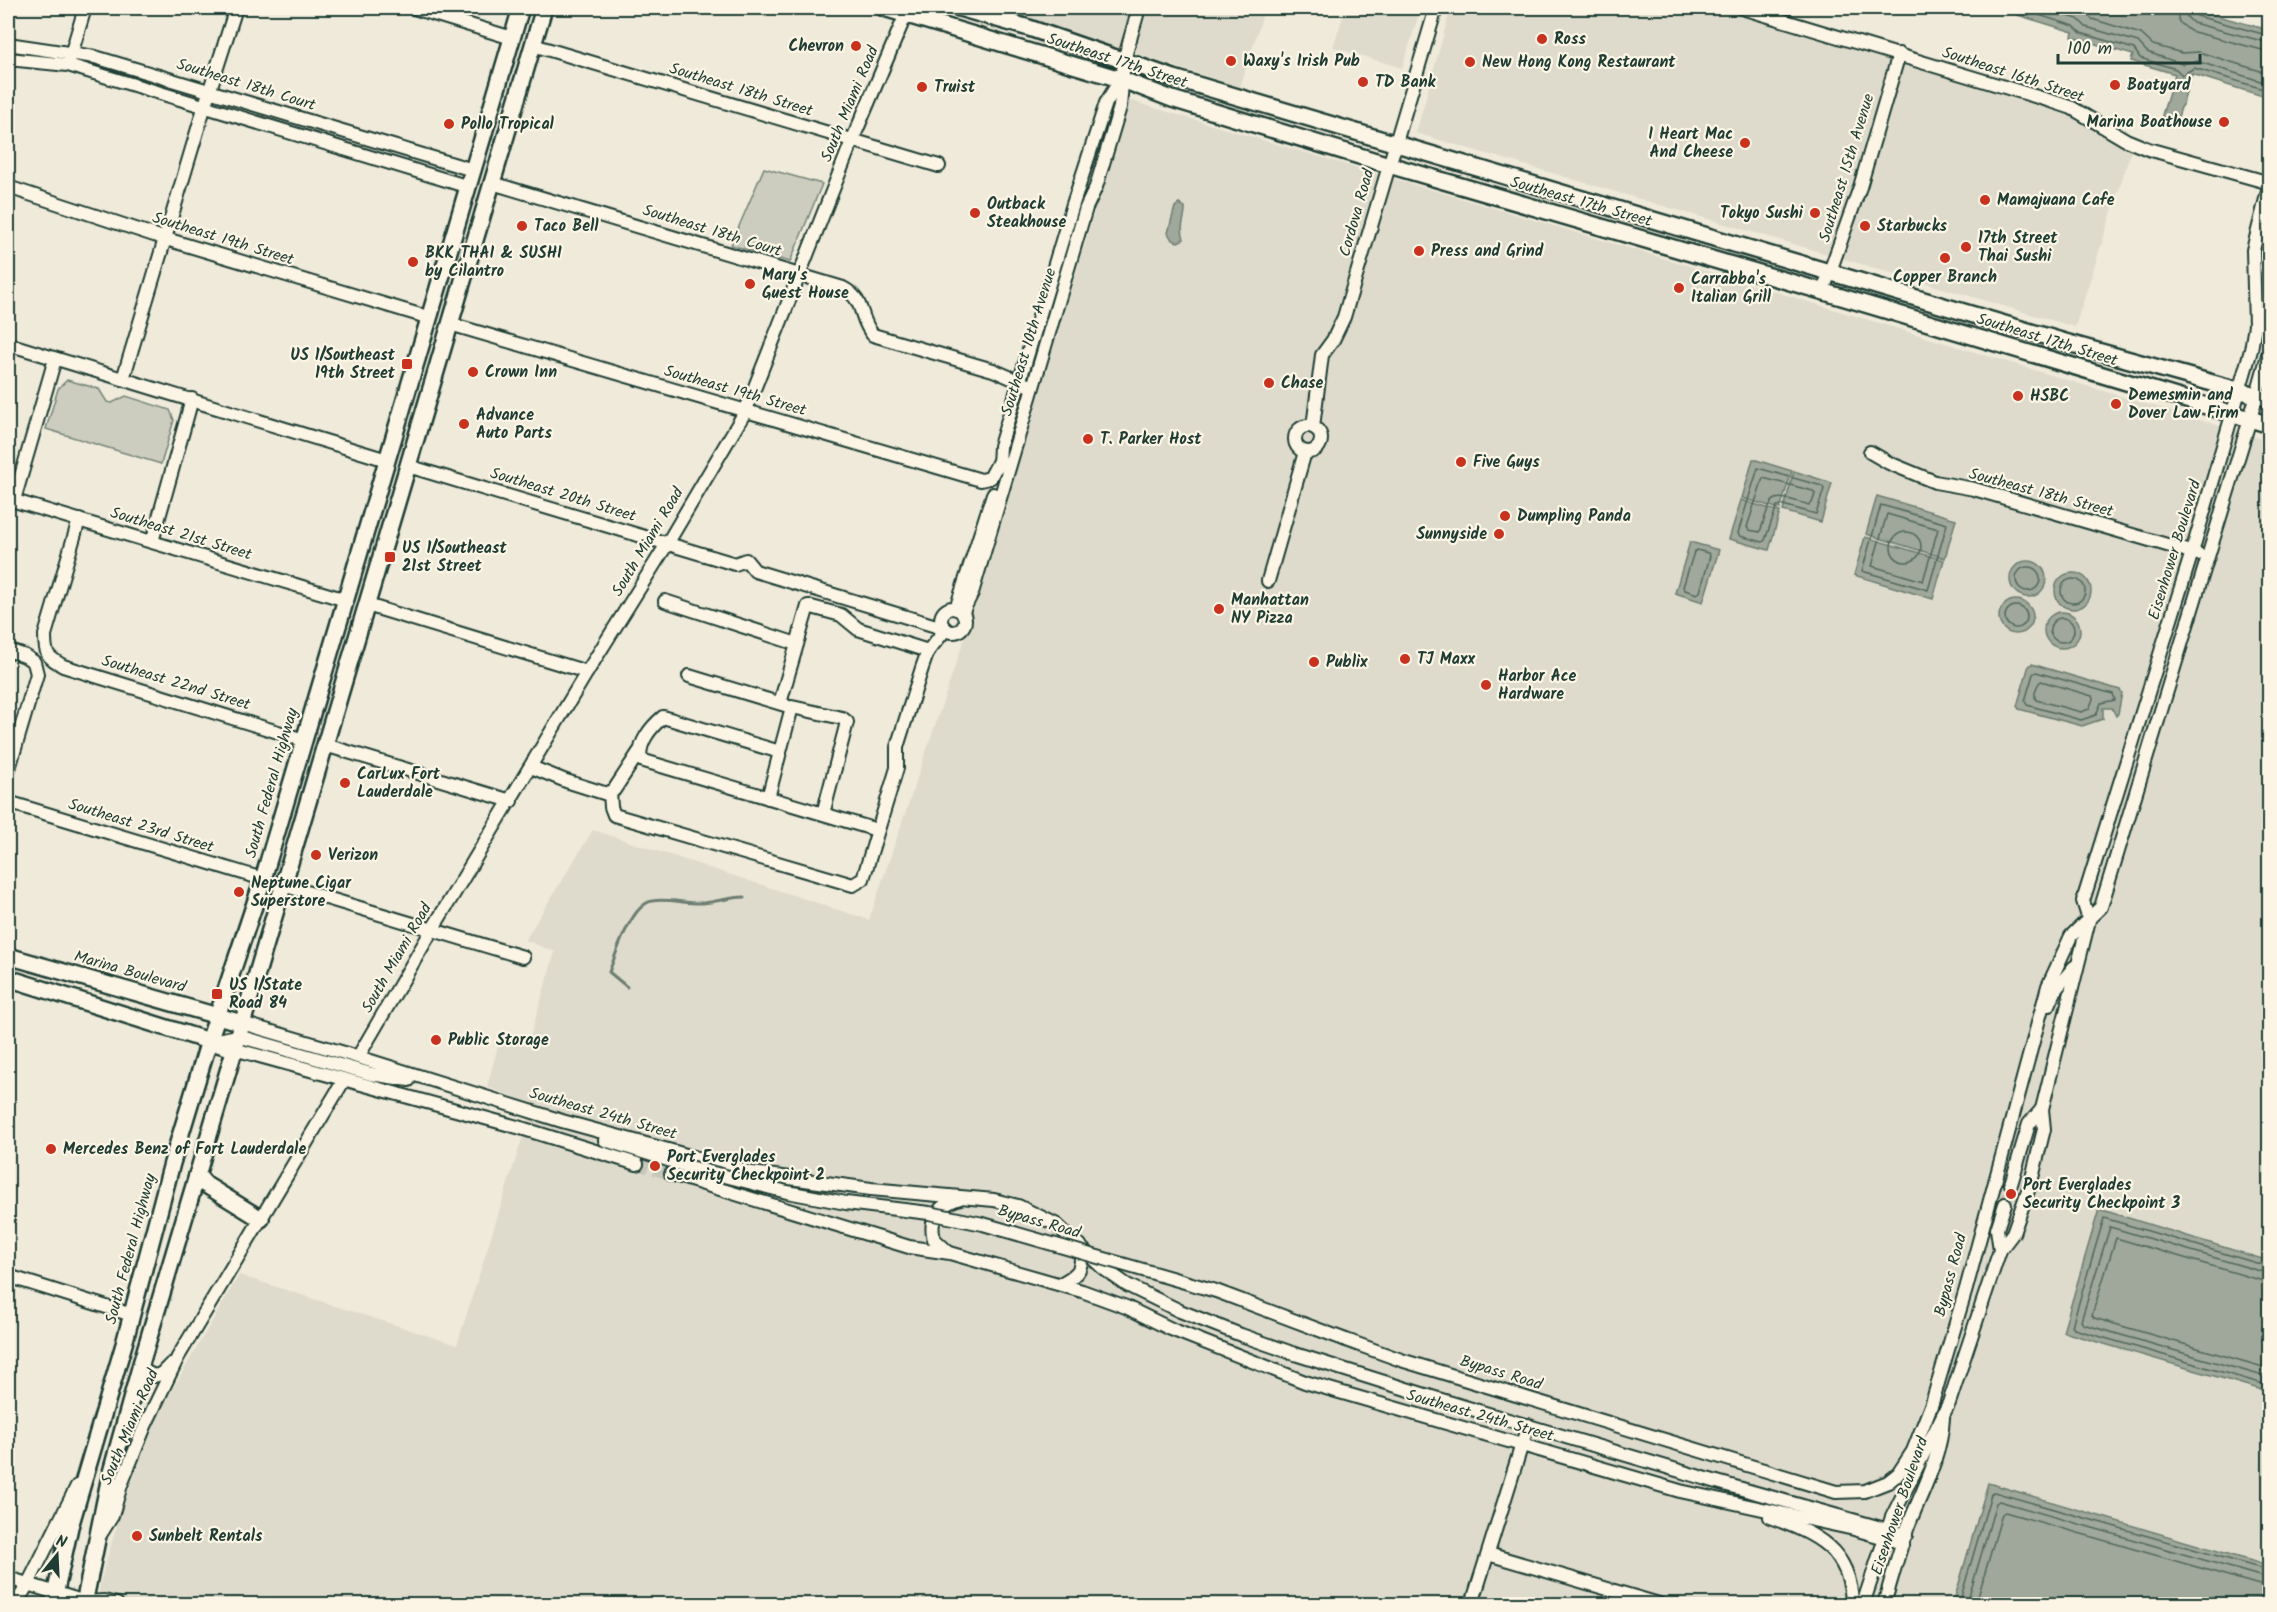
<svg xmlns="http://www.w3.org/2000/svg" width="2277" height="1612" font-family="Kalam,sans-serif">
  <style>
    .built { fill: #dedbcc }
    .green { fill: #cccdbf; stroke: #76857a; stroke-width: 1.5 }
    .water { fill: #9fa89a; stroke: #6c7d71; stroke-width: 1.5 }
    .lines { fill: none; stroke-linecap: round; stroke-linejoin: round }
    .shore { stroke: #52685d; stroke-width: 1.5 }
    .stream { stroke: #6c7d71; stroke-width: 3 }
    .minor-tunnel { stroke: #c5c7b9; stroke-width: 12; stroke-dasharray: 12 6; stroke-linecap: butt }
    .minor-casing { stroke: #1f3d34; stroke-width: 16 }
    .major-casing { stroke: #1f3d34; stroke-width: 20 }
    .minor { stroke: #fcf5e5; stroke-width: 12 }
    .major { stroke: #fcf5e5; stroke-width: 15 }
    .minor-bridge-casing { stroke: #1f3d34; stroke-width: 16; stroke-linecap: butt }
    .minor-bridge { stroke: #fcf5e5; stroke-width: 12 }
    .poi-dot { fill: #c8321e; stroke: #fcf5e5; stroke-width: 2 }
    .labels { text-anchor: middle; dominant-baseline: central; stroke-width: 4.5; stroke-linejoin: round; paint-order: stroke }
    .poi-label { font-size: 16px; font-weight: bold; fill: #1f3d34; stroke: #fcf5e5; text-anchor: start }
    .street-label { font-size: 16px; fill: #1f3d34; stroke: #fcf5e5 }
  </style>
  <rect width="100%" height="100%" fill="#efeada"/>
  <filter id="ink" filterUnits="userSpaceOnUse"><feTurbulence type="fractalNoise" baseFrequency=".0167" numOctaves="2"/><feDisplacementMap in="SourceGraphic" scale="12" xChannelSelector="R" yChannelSelector="G"/><feConvolveMatrix kernelMatrix="1 2 1 2 8 2 1 2 1" color-interpolation-filters="sRGB"/></filter>
  <g filter="url(#ink)">
    <g class="built">
      <path d="M987 8H1265L1240 87Z"/>
      <path d="M1346 8H1421L1402 68 1333 47Z"/>
      <path d="M1451 8H1718L2065 111 2132 148 2075 327 1416 133Z"/>
      <path d="M1128 100 1720 275 2269 441V1261L2099 1209 2064 1333 2269 1392V1566L1988 1484 1953 1604H97L101 1579 122 1508 153 1423 239 1275 457 1345 533 1104 487 1087 501 1035 529 1041 555 952 525 940 593 830 869 920 970 622Z"/>
    </g>
    <g class="green">
      <path d="M764 168 822 184 790 262 731 245Z"/>
      <path d="M67 380 99 389 107 402 112 403 126 396 170 410 174 420 161 464 46 429 58 389Z"/>
    </g>
    <g class="water">
      <path d="M1995 8H2189L2269 30V98L2192 74 2177 120 2167 124 2162 115 2175 74 2131 61 2133 55 2072 37 2073 32Z"/>
      <path d="M1179 204 1185 207C1186 220 1179 223 1184 239L1178 242 1172 240 1168 233 1175 207Z"/>
      <path d="M1753 459 1792 471 1780 509 1742 498Z"/>
      <path d="M1794 471 1832 483 1821 522 1783 511Z"/>
      <path d="M1877 496 1956 519 1945 558 1866 534Z"/>
      <path d="M1741 500 1780 512 1769 550 1729 539Z"/>
      <path d="M1865 537 1944 560 1933 599 1854 575Z"/>
      <path d="M1690 542 1719 550 1703 602 1675 593Z"/>
      <circle cx="2028" cy="579" r="18"/>
      <circle cx="2073" cy="591" r="18"/>
      <circle cx="2016" cy="617" r="17"/>
      <circle cx="2062" cy="630" r="18"/>
      <path d="M2032 664 2120 690 2122 693 2118 714 2116 716 2112 708H2103V719L2082 726 2019 709 2017 706 2029 665Z"/>
      <path d="M2099 1209 2269 1261V1392L2063 1332Z"/>
      <path d="M1988 1483 2269 1566V1604H1953Z"/>
    </g>
    <g class="lines">
      <g class="shore">
        <path d="M2016 8 2074 26 2081 33 2134 49 2140 58 2176 69 2182 75 2194 68 2270 91"/>
        <path d="M2041 8 2078 19 2086 27 2138 42 2147 52 2182 64 2196 61 2270 84"/>
        <path d="M2071 8 2084 12 2092 19 2141 34 2153 45 2182 53 2199 52 2270 74"/>
        <path d="M2176 8 2179 22 2190 31 2270 52"/>
        <path d="M2185 8 2187 17 2193 23 2270 43"/>
        <path d="M2192 8 2193 13 2197 16 2270 36"/>
        <path d="M1758 468 1822 486 1824 489 1816 514 1783 505 1777 506 1765 540 1763 542 1740 536 1738 533Z"/>
        <path d="M1763 478 1813 491 1815 494 1812 503 1809 505C1769 493 1773 494 1760 532L1749 530 1747 527Z"/>
        <path d="M1881 505 1947 524 1928 590 1862 571Z"/>
        <path d="M1887 514 1938 529 1923 581 1872 566Z"/>
        <circle cx="1906" cy="547" r="15"/>
        <path d="M1697 550 1708 553 1710 556 1700 592 1697 594 1685 590 1683 587 1694 552Z"/>
        <circle cx="2028" cy="579" r="12"/>
        <circle cx="2073" cy="591" r="12"/>
        <circle cx="2016" cy="617" r="11"/>
        <circle cx="2062" cy="630" r="12"/>
        <path d="M2036 672 2113 694 2115 700 2101 703 2096 715 2081 720 2027 705 2025 701 2033 674Z"/>
        <path d="M2041 681 2092 696 2093 699 2089 709 2081 712 2036 700C2033 695 2037 684 2041 681Z"/>
        <path d="M2270 1267 2104 1218 2072 1326 2074 1329 2270 1386"/>
        <path d="M2270 1274 2110 1227 2081 1321 2083 1324 2270 1378"/>
        <path d="M2270 1283 2116 1238 2092 1315 2094 1318 2270 1369"/>
        <path d="M1959 1604 1991 1494 1994 1492 2270 1571"/>
        <path d="M1967 1604 1996 1503 1999 1501 2270 1579"/>
        <path d="M1976 1604 2002 1514 2005 1512 2270 1588"/>
      </g>
      <path class="stream" d="M627 987 609 972C616 954 631 905 652 901 668 898 687 904 703 903 718 902 729 897 745 897"/>
      <g class="minor-tunnel">
        <path d="M637 1164 671 1174"/>
        <path d="M2005 1204 2011 1184"/>
      </g>
      <defs>
        <g id="minor">
          <path d="M414 8 512 38"/>
          <path d="M1742 8 2051 101 2072 108 2126 140 2148 149 2270 183 2253 250 2255 325 2251 350 2192 552 2083 901 2089 920 2042 1109 2044 1129 2031 1182 2013 1233 2000 1250 1949 1403 1892 1517 1863 1604"/>
          <path d="M8 44 95 57 473 170"/>
          <path d="M533 45 939 166"/>
          <path d="M70 58 85 8"/>
          <path d="M8 59 68 65 469 187"/>
          <path d="M492 183 843 288C866 300 858 318 873 335L993 370 1032 387"/>
          <path d="M8 187 166 239 430 318"/>
          <path d="M2270 239 2266 267 2270 289"/>
          <path d="M1823 291 1860 187 1899 54"/>
          <path d="M450 324 981 480 990 478 1000 459"/>
          <path d="M8 344 387 460"/>
          <path d="M123 379 205 105 236 8"/>
          <circle cx="1308" cy="439" r="13"/>
          <path d="M1313 427 1322 355 1333 340 1344 317 1436 8"/>
          <path d="M1870 452 1889 463 1935 482 1974 489 2198 554"/>
          <path d="M408 466 735 564 746 560 755 571 936 626 944 627"/>
          <path d="M999 466 1000 446 1073 204 1106 103 1120 80"/>
          <path d="M8 499 346 600"/>
          <path d="M14 500 55 359"/>
          <path d="M79 520 45 635C45 655 47 656 63 666L304 740"/>
          <path d="M152 542 192 399"/>
          <path d="M1268 581 1305 452"/>
          <path d="M665 601 797 644"/>
          <path d="M367 605 587 672"/>
          <circle cx="953" cy="620" r="12"/>
          <path d="M956 609 993 494"/>
          <path d="M962 613 972 593 1086 208 1096 187 1120 107 1124 60 1139 8"/>
          <path d="M8 650 25 656 34 662 37 674 8 772"/>
          <path d="M689 676 785 705"/>
          <path d="M780 703 808 606 841 615 858 629 928 651"/>
          <path d="M325 745 511 801"/>
          <path d="M531 767 566 781 607 794 614 790 639 752"/>
          <path d="M610 792 611 807 614 815 853 885 863 879 897 768V747L922 668 928 651 946 629"/>
          <path d="M8 797 11 803 263 879"/>
          <path d="M768 798 780 752"/>
          <path d="M823 814 847 722 842 718 792 707 780 752 663 717C651 727 637 744 641 760L877 830"/>
          <path d="M283 885 523 957"/>
          <path d="M2049 1005 2056 989 2074 967"/>
          <path d="M242 1023 358 1057 562 1121 752 1173 871 1189 994 1200 1018 1206 1057 1225 1103 1268 1127 1285 1180 1311 1241 1335 1295 1354 1438 1399 1717 1482 1906 1535"/>
          <path d="M211 1041 238 1036 371 1074 409 1080"/>
          <path d="M234 1049 521 1128 637 1164"/>
          <path d="M358 1057 432 930 587 672 667 544 745 412 852 141 906 14"/>
          <path d="M605 1140 690 1167"/>
          <path d="M671 1174 909 1247 950 1253 1082 1291 1126 1307 1171 1329 1305 1382 1680 1491 1854 1529 1903 1543"/>
          <path d="M2011 1184 2029 1124 2042 1109"/>
          <path d="M2000 1250 1997 1229 2005 1204"/>
          <path d="M948 1252 934 1239C928 1218 940 1204 960 1198"/>
          <path d="M8 1276 132 1315"/>
          <path d="M1060 1284C1081 1273 1083 1269 1080 1245"/>
          <path d="M1346 1340 1401 1360 1836 1492 1865 1491 1888 1482 1898 1474 1913 1451 1932 1403 1966 1289 2048 986 2071 936 2101 907 2250 419 2270 348"/>
          <path d="M141 1364 146 1372 154 1376 161 1374 171 1364"/>
          <path d="M1770 1517C1816 1534 1851 1549 1852 1604"/>
          <path d="M100 1535 112 1516 121 1485 145 1426 178 1357 344 1080"/>
          <path d="M1488 1554 1659 1604"/>
          <path d="M8 1578 85 1602 104 1601 117 1604"/>
          <path d="M8 1587 13 1604"/>
          <path d="M16 1604 28 1584 77 1486"/>
          <path d="M1472 1604 1528 1425"/>
          <path d="M1884 1604C1892 1578 1899 1550 1909 1524 1923 1489 1941 1457 1943 1418"/>
        </g>
        <g id="major">
          <path d="M884 8 1120 79 1172 99 1389 165 1845 298 2270 425"/>
          <path d="M959 8 1029 28 1174 78 2065 342 2270 399"/>
          <path d="M8 956 242 1023"/>
          <path d="M8 978 234 1049"/>
          <path d="M197 1175 206 1185 261 1219"/>
          <path d="M53 1604 70 1527 124 1344 172 1163 209 1041 263 879 521 8"/>
          <path d="M84 1604 110 1476 141 1364 544 8"/>
        </g>
      </defs>
      <use href="#minor" class="minor-casing"/>
      <use href="#major" class="major-casing"/>
      <use href="#minor" class="minor"/>
      <use href="#major" class="major"/>
      <defs>
        <path id="minor-bridge" d="M690 1167 787 1192 846 1203 929 1213 983 1224 1216 1291 1346 1340"/>
      </defs>
      <use href="#minor-bridge" class="minor-bridge-casing"/>
      <use href="#minor-bridge" class="minor-bridge"/>
    </g>
  </g>
  <g class="poi-dot">
    <circle cx="1542" cy="39" r="6"/>
    <circle cx="856" cy="46" r="6"/>
    <circle cx="1231" cy="61" r="6"/>
    <circle cx="1470" cy="62" r="6"/>
    <circle cx="1363" cy="82" r="6"/>
    <circle cx="2115" cy="85" r="6"/>
    <circle cx="922" cy="87" r="6"/>
    <circle cx="2224" cy="122" r="6"/>
    <circle cx="449" cy="124" r="6"/>
    <circle cx="1745" cy="143" r="6"/>
    <circle cx="1985" cy="200" r="6"/>
    <circle cx="975" cy="213" r="6"/>
    <circle cx="1815" cy="213" r="6"/>
    <circle cx="522" cy="226" r="6"/>
    <circle cx="1865" cy="226" r="6"/>
    <circle cx="1966" cy="247" r="6"/>
    <circle cx="1419" cy="251" r="6"/>
    <circle cx="1945" cy="258" r="6"/>
    <circle cx="413" cy="262" r="6"/>
    <circle cx="750" cy="284" r="6"/>
    <circle cx="1679" cy="288" r="6"/>
    <rect x="401" y="358" width="12" height="12" rx="3"/>
    <circle cx="473" cy="372" r="6"/>
    <circle cx="1269" cy="383" r="6"/>
    <circle cx="2018" cy="396" r="6"/>
    <circle cx="2116" cy="404" r="6"/>
    <circle cx="464" cy="424" r="6"/>
    <circle cx="1088" cy="439" r="6"/>
    <circle cx="1461" cy="462" r="6"/>
    <circle cx="1505" cy="516" r="6"/>
    <circle cx="1499" cy="534" r="6"/>
    <rect x="384" y="551" width="12" height="12" rx="3"/>
    <circle cx="1219" cy="609" r="6"/>
    <circle cx="1405" cy="659" r="6"/>
    <circle cx="1314" cy="662" r="6"/>
    <circle cx="1486" cy="685" r="6"/>
    <circle cx="345" cy="783" r="6"/>
    <circle cx="316" cy="855" r="6"/>
    <circle cx="239" cy="892" r="6"/>
    <rect x="211" y="988" width="12" height="12" rx="3"/>
    <circle cx="436" cy="1040" r="6"/>
    <circle cx="51" cy="1149" r="6"/>
    <circle cx="655" cy="1166" r="6"/>
    <circle cx="2011" cy="1194" r="6"/>
    <circle cx="137" cy="1536" r="6"/>
  </g>
  <g class="labels">
    <g class="poi-label">
      <text x="1554" y="39">Ross</text>
      <text x="844" y="46" text-anchor="end">Chevron</text>
      <text x="1243" y="61">Waxy's Irish Pub</text>
      <text x="1482" y="62">New Hong Kong Restaurant</text>
      <text x="1375" y="82">TD Bank</text>
      <text x="2127" y="85">Boatyard</text>
      <text x="934" y="87">Truist</text>
      <text x="2212" y="122" text-anchor="end">Marina Boathouse</text>
      <text x="461" y="124">Pollo Tropical</text>
      <text x="1733" y="134" text-anchor="end">I Heart Mac<tspan x="1733" dy="18">And Cheese</tspan></text>
      <text x="1997" y="200">Mamajuana Cafe</text>
      <text x="987" y="204">Outback<tspan x="987" dy="18">Steakhouse</tspan></text>
      <text x="1803" y="213" text-anchor="end">Tokyo Sushi</text>
      <text x="534" y="226">Taco Bell</text>
      <text x="1877" y="226">Starbucks</text>
      <text x="1978" y="238">17th Street<tspan x="1978" dy="18">Thai Sushi</tspan></text>
      <text x="1431" y="251">Press and Grind</text>
      <text x="425" y="253">BKK THAI &amp; SUSHI<tspan x="425" dy="18">by Cilantro</tspan></text>
      <text x="762" y="275">Mary's<tspan x="762" dy="18">Guest House</tspan></text>
      <text x="1945" y="277" text-anchor="middle">Copper Branch</text>
      <text x="1691" y="279">Carrabba's<tspan x="1691" dy="18">Italian Grill</tspan></text>
      <text x="395" y="355" text-anchor="end">US 1/Southeast<tspan x="395" dy="18">19th Street</tspan></text>
      <text x="485" y="372">Crown Inn</text>
      <text x="1281" y="383">Chase</text>
      <text x="2128" y="395">Demesmin and<tspan x="2128" dy="18">Dover Law Firm</tspan></text>
      <text x="2030" y="396">HSBC</text>
      <text x="476" y="415">Advance<tspan x="476" dy="18">Auto Parts</tspan></text>
      <text x="1100" y="439">T. Parker Host</text>
      <text x="1473" y="462">Five Guys</text>
      <text x="1517" y="516">Dumpling Panda</text>
      <text x="1487" y="534" text-anchor="end">Sunnyside</text>
      <text x="402" y="548">US 1/Southeast<tspan x="402" dy="18">21st Street</tspan></text>
      <text x="1231" y="600">Manhattan<tspan x="1231" dy="18">NY Pizza</tspan></text>
      <text x="1417" y="659">TJ Maxx</text>
      <text x="1326" y="662">Publix</text>
      <text x="1498" y="676">Harbor Ace<tspan x="1498" dy="18">Hardware</tspan></text>
      <text x="357" y="774">CarLux Fort<tspan x="357" dy="18">Lauderdale</tspan></text>
      <text x="328" y="855">Verizon</text>
      <text x="251" y="883">Neptune Cigar<tspan x="251" dy="18">Superstore</tspan></text>
      <text x="229" y="985">US 1/State<tspan x="229" dy="18">Road 84</tspan></text>
      <text x="448" y="1040">Public Storage</text>
      <text x="63" y="1149">Mercedes Benz of Fort Lauderdale</text>
      <text x="667" y="1157">Port Everglades<tspan x="667" dy="18">Security Checkpoint 2</tspan></text>
      <text x="2023" y="1185">Port Everglades<tspan x="2023" dy="18">Security Checkpoint 3</tspan></text>
      <text x="149" y="1536">Sunbelt Rentals</text>
    </g>
    <g class="street-label">
      <text transform="translate(1117 61) rotate(18)">Southeast 17th Street</text>
      <text transform="translate(2013 75) rotate(18)">Southeast 16th Street</text>
      <text transform="translate(246 85) rotate(17)">Southeast 18th Court</text>
      <text transform="translate(741 90) rotate(17)">Southeast 18th Street</text>
      <text transform="translate(850 104) rotate(-67)">South Miami Road</text>
      <text transform="translate(1847 168) rotate(-73)">Southeast 15th Avenue</text>
      <text transform="translate(1581 202) rotate(16)">Southeast 17th Street</text>
      <text transform="translate(1357 213) rotate(-74)">Cordova Road</text>
      <text transform="translate(712 231) rotate(17)">Southeast 18th Court</text>
      <text transform="translate(223 239) rotate(17)">Southeast 19th Street</text>
      <text transform="translate(2047 340) rotate(17)">Southeast 17th Street</text>
      <text transform="translate(1029 342) rotate(-73)">Southeast 10th Avenue</text>
      <text transform="translate(735 391) rotate(16)">Southeast 19th Street</text>
      <text transform="translate(2041 493) rotate(15)">Southeast 18th Street</text>
      <text transform="translate(563 495) rotate(17)">Southeast 20th Street</text>
      <text transform="translate(181 534) rotate(17)">Southeast 21st Street</text>
      <text transform="translate(648 542) rotate(-59)">South Miami Road</text>
      <text transform="translate(2175 550) rotate(-73)">Eisenhower Boulevard</text>
      <text transform="translate(176 683) rotate(17)">Southeast 22nd Street</text>
      <text transform="translate(272 783) rotate(-74)">South Federal Highway</text>
      <text transform="translate(141 826) rotate(17)">Southeast 23rd Street</text>
      <text transform="translate(397 958) rotate(-60)">South Miami Road</text>
      <text transform="translate(130 972) rotate(16)">Marina Boulevard</text>
      <text transform="translate(603 1114) rotate(16)">Southeast 24th Street</text>
      <text transform="translate(1039 1222) rotate(16)">Bypass Road</text>
      <text transform="translate(131 1249) rotate(-75)">South Federal Highway</text>
      <text transform="translate(1951 1275) rotate(-75)">Bypass Road</text>
      <text transform="translate(1501 1373) rotate(17)">Bypass Road</text>
      <text transform="translate(1480 1416) rotate(16)">Southeast 24th Street</text>
      <text transform="translate(130 1427) rotate(-67)">South Miami Road</text>
      <text transform="translate(1900 1506) rotate(-71)">Eisenhower Boulevard</text>
    </g>
  </g>
  <rect width="2277" height="1612" fill="none" stroke="#fcf5e5" stroke-width="30"/>
  <rect x="15" y="15" width="2247" height="1582" fill="none" stroke="#1f3d34" stroke-width="2" filter="url(#ink)"/>
  <g transform="translate(57 1555) rotate(18)" stroke="#fcf5e5" stroke-width="4.5" paint-order="stroke">
  <path d="M0-4.5L10 22L0 15L-10 22Z" fill="#1f3d34"/>
  <text y="-9" font-size="16" font-weight="bold" text-anchor="middle" fill="#1f3d34">N</text>
  </g>
  <path d="M2058 54v9h142v-9" fill="none" stroke="#1f3d34" stroke-width="3"/>
  <text x="2067" y="54" font-size="18" fill="#1f3d34" stroke="#fcf5e5" stroke-width="4.5" paint-order="stroke">100 m</text>
</svg>
